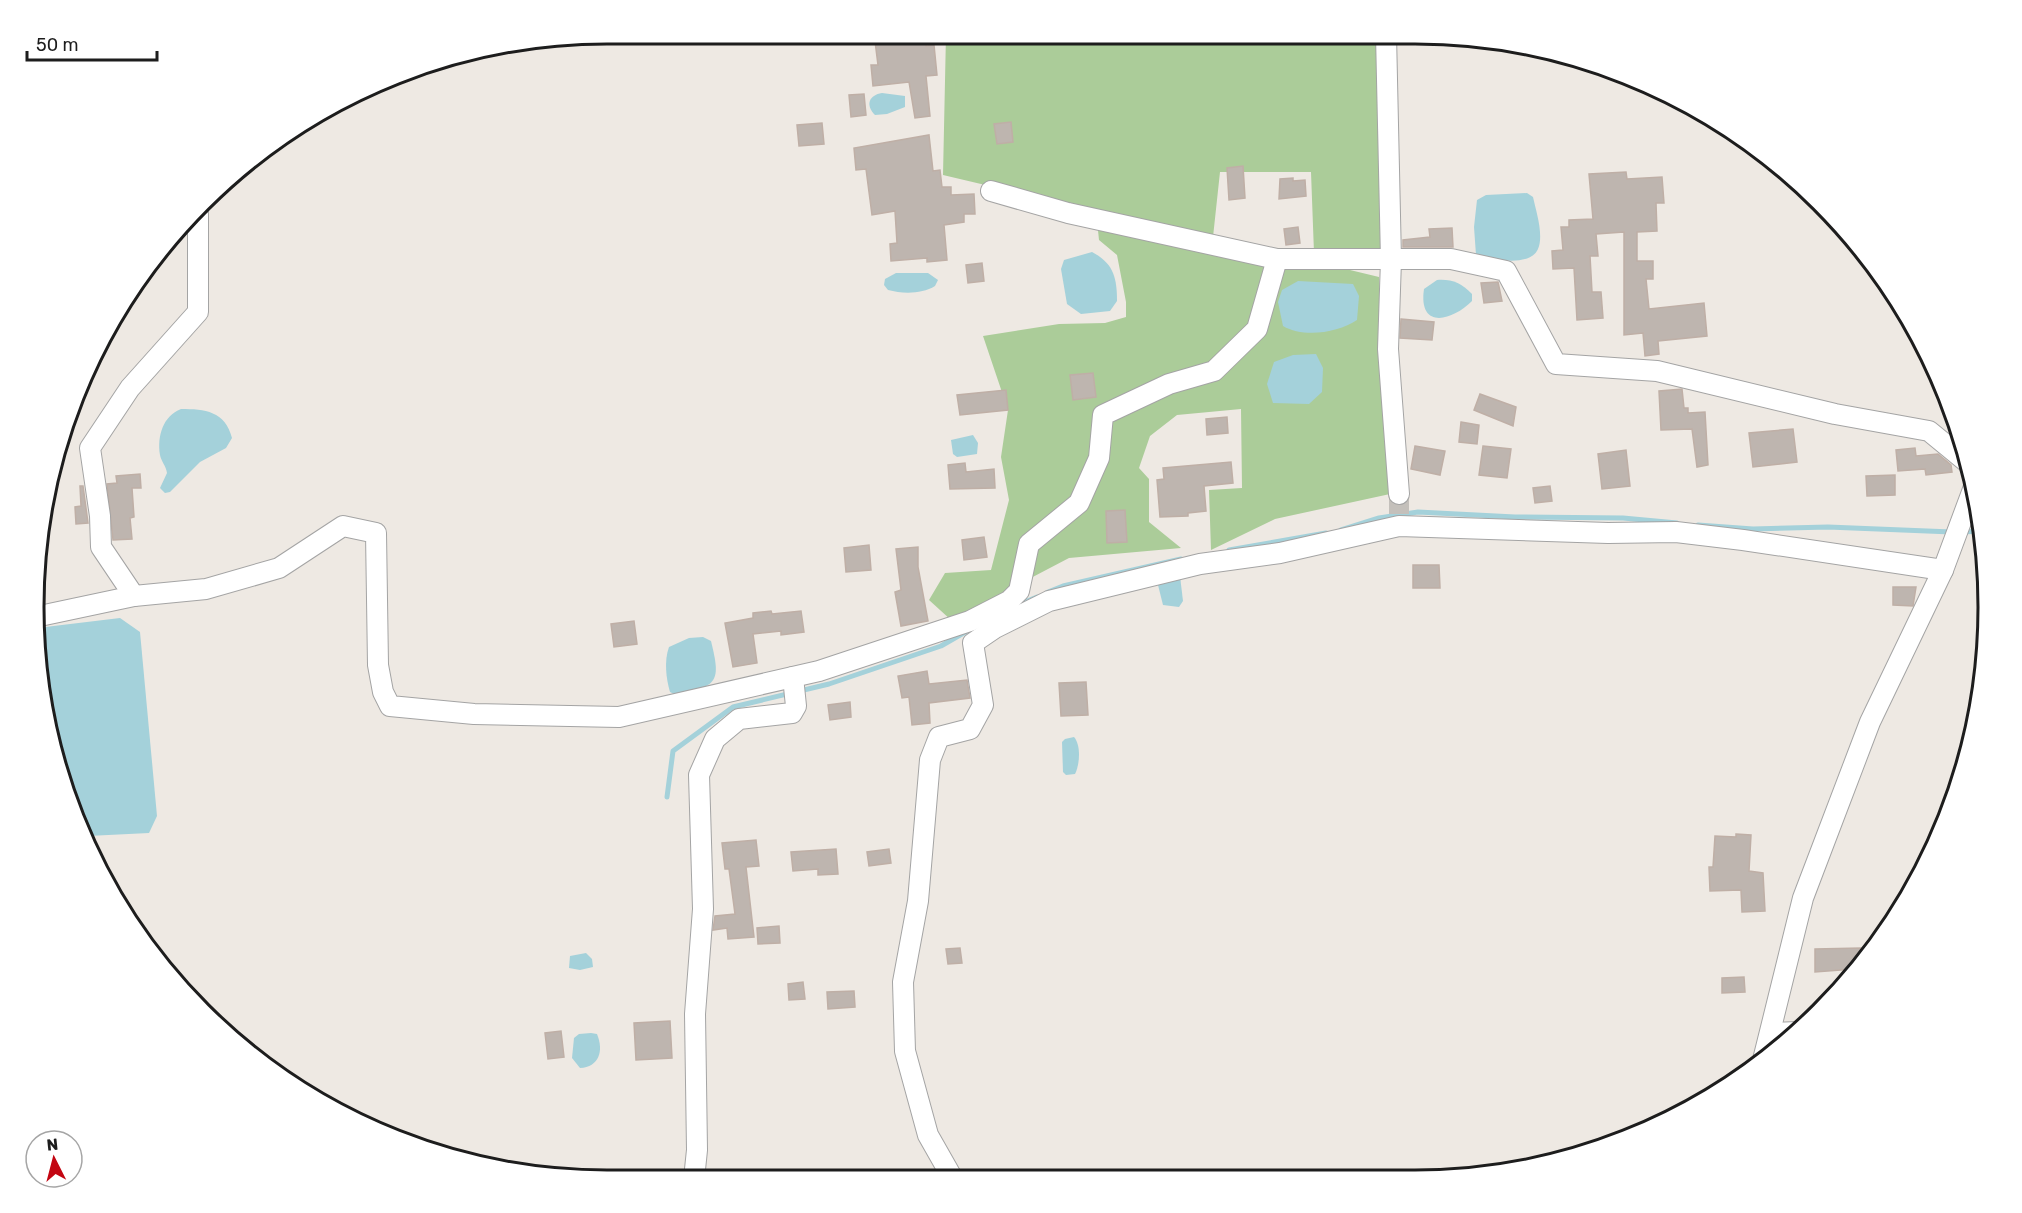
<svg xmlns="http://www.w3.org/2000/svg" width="2022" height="1213" font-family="Rubik,sans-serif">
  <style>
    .forest { fill: #abcc99 }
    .water { fill: #a4d1da }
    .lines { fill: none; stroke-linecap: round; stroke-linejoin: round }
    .stream { stroke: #a4d1da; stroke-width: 5 }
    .building { fill: #beb5af; stroke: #bfafa6; stroke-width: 1.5 }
    .minor-tunnel { stroke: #c4c0bb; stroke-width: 20; stroke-dasharray: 20 10; stroke-linecap: butt }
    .minor-casing { stroke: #a4a4a4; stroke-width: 22 }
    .minor { stroke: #fff; stroke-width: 20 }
    .rim { fill: none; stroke: #1d1d1d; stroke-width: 3 }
  </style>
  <rect width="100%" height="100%" fill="#eee9e3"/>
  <g class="forest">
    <path d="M758 33H846L762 42Z"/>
    <path d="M946 34H1382L1387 254 1314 253 1311 172H1220L1213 237 1379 277 1390 494 1275 519 1211 550 1209 490 1242 488 1241 409 1177 415 1150 436 1139 468 1149 479V522L1181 548 1069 558 951 620 929 600 945 573 991 570 1009 500 1001 457 1008 410 983 336 1059 324 1105 323 1126 317V302L1117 255 1099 240 1096 211 943 175Z"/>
  </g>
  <g class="water">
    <path d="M882 93 905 96V107L887 114 875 115C865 105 869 95 882 93Z"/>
    <path d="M1527 193 1533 197C1536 211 1544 235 1538 249 1530 268 1490 259 1476 255L1474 227 1477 200 1486 195Z"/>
    <path d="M1092 252C1113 263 1117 277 1117 301L1110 311 1081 314 1067 304 1061 269 1064 260Z"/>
    <path d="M896 273H928L938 280 935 286C922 294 903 294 888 290L884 285 885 279Z"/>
    <path d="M1437 280C1452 279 1461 283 1472 294V301C1452 321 1418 330 1424 289Z"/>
    <path d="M1298 281 1353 284 1359 296 1357 320C1338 333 1303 338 1283 326L1278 302 1282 290Z"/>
    <path d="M1316 354 1323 368 1322 392 1309 404 1273 403 1267 384 1274 362 1293 355Z"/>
    <path d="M181 409C205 409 225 411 232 438L226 448 200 462 170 492 165 493 160 488 167 473C166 466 161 461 160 455 157 436 163 416 181 409Z"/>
    <path d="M973 435 978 443 977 454 957 457 953 454 951 440Z"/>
    <path d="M1180 576 1183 601 1179 607 1163 605 1158 585 1161 578Z"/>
    <path d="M120 618 140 632 157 816 149 833 88 836 63 791 37 628Z"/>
    <path d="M703 637 711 641C721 682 718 685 678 696L670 692C666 679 664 660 669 647L689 638Z"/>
    <path d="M1074 737C1081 745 1080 764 1075 774L1066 775 1063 772 1062 742 1065 739Z"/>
    <path d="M586 953 592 959 593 967 580 970 569 968 570 956Z"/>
    <path d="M591 1033 597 1034C604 1051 599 1067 580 1068L572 1058 574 1038 579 1034Z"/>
  </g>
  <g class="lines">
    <g class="stream">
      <path d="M1698 525 1753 529 1828 527 1952 532"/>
      <path d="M1341 530 1379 518 1418 512 1515 517 1623 518 1677 523"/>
      <path d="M1962 532 1982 531"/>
      <path d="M1229 550 1326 533"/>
      <path d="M1048 592 1063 586 1181 559"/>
      <path d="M1015 606 1037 597"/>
      <path d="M667 797 673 751 733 707 829 684 941 646 967 631"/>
    </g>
  </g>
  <g class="building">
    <path d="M874 33H925L926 46 934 45 937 75 926 76 930 116 915 118 909 82 873 86 871 65H878Z"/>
    <path d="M864 94 866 115 851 117 849 95Z"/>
    <path d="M1011 122 1013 142 997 144 994 124Z"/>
    <path d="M822 123 824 144 799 146 797 125Z"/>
    <path d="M929 135 933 171 940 170 942 187H951V195L974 194 975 214H964V222L944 225 947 260 927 262V258L891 261 890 244 897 243 895 211 872 215 866 169 856 170 854 148Z"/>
    <path d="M1243 166 1245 198 1229 200 1227 168Z"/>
    <path d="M1626 172 1627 179 1662 177 1664 203H1656L1657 231 1637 232V261H1653V279H1646L1649 309 1704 303 1707 336 1658 341 1659 354 1645 356 1643 333 1624 335V232L1596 234 1598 256H1590L1592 292H1601L1603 318 1577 320 1574 268 1553 269 1552 251 1563 250 1561 227H1569V220L1593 219 1589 174Z"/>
    <path d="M1293 178V181L1305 180 1306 196 1279 199 1280 179Z"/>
    <path d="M1298 227 1300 243 1286 245 1284 229Z"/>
    <path d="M1452 228 1453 247H1403V240L1430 237 1429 229Z"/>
    <path d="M982 263 984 281 968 283 966 265Z"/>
    <path d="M1498 282 1502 301 1484 303 1481 283Z"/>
    <path d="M1401 319 1434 322 1432 340 1400 338Z"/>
    <path d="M1093 373 1096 397 1073 400 1070 375Z"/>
    <path d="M1682 389 1684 408H1688V413L1705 412 1708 465 1697 467 1692 429 1661 430 1659 391Z"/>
    <path d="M1006 390 1008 410 960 415 957 395Z"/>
    <path d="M1480 394 1516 407 1513 426 1474 410Z"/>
    <path d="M1227 417 1228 433 1207 435 1206 419Z"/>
    <path d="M1461 422 1479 425 1477 444 1459 442Z"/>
    <path d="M1793 429 1797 462 1753 467 1749 433Z"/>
    <path d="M1415 446 1445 451 1440 475 1411 469Z"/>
    <path d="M1483 446 1511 449 1507 478 1479 475Z"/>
    <path d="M1915 448 1916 456 1938 454 1951 465 1952 472 1926 475 1925 469 1898 471 1896 450Z"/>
    <path d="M1626 450 1630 486 1602 489 1598 454Z"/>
    <path d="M1231 462 1233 483 1204 486 1206 511 1188 513V516L1160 517 1157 480 1164 479 1163 468Z"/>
    <path d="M965 463 966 472 994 469 995 488 950 489 948 465Z"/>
    <path d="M140 474 141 488H132L134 517 130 518 132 539 113 540 107 484 117 483 116 476Z"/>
    <path d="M1895 475V495L1867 496 1866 476Z"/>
    <path d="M80 486H83L88 523 76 524 75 507 81 506Z"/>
    <path d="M1550 486 1552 501 1535 503 1533 488Z"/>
    <path d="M1125 510 1127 542 1107 543 1106 511Z"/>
    <path d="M984 537 987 557 964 560 962 540Z"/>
    <path d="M869 545 871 570 846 572 844 548Z"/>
    <path d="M918 547V567L928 621 901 626 895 592 901 590 896 549Z"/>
    <path d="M1413 565H1439L1440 588H1413Z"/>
    <path d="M1893 587H1916L1913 606 1893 605Z"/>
    <path d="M771 611 772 614 801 611 804 632 781 635V631L753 634 757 663 733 667 725 623 753 618V613Z"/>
    <path d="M634 621 637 644 614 647 611 624Z"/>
    <path d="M927 671 929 684 967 680 970 698 929 703 930 723 912 725 909 697 902 698 898 676Z"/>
    <path d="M1086 682 1088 715 1061 716 1059 683Z"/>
    <path d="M850 702 851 717 830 720 828 705Z"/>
    <path d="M1736 834 1751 835 1749 871 1763 873 1765 911 1742 912 1741 890 1710 891 1709 867H1713L1715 836 1736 837Z"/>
    <path d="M756 840 759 866 746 867 754 937 728 939 727 928 713 930 715 916 735 914 729 869H725L722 843Z"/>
    <path d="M836 849 838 874 818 875V869L793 871 791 852Z"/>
    <path d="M889 849 891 863 869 866 867 852Z"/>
    <path d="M779 926 780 943 758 944 757 928Z"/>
    <path d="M960 948 962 963 948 964 946 949Z"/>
    <path d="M1861 948 1862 960 1854 969 1815 972V949Z"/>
    <path d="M1744 977 1745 992 1722 993V978Z"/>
    <path d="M803 982 805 999 789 1000 788 984Z"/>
    <path d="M854 991 855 1007 828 1009 827 992Z"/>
    <path d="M670 1021 672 1058 636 1060 634 1023Z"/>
    <path d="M561 1031 564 1057 548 1059 545 1033Z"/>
  </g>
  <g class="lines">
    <path class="minor-tunnel" d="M1399 494V526"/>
    <defs>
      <g id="minor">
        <path d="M1386 34 1391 260 1388 349 1399 494"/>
        <path d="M991 191 1068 213 1277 259H1451L1506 271 1556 364 1657 371 1835 414 1929 431 1968 463"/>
        <path d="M134 596 101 547 100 516 90 448 130 388 198 312V214"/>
        <path d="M35 617 134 596 206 589 279 568 343 526 376 533 378 665 383 692 390 706 474 714 619 717 819 671 970 621 1009 601 1019 591 1029 544 1079 503 1099 458 1103 415 1169 384 1214 371 1257 329 1277 259"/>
        <path d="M1771 1033 1798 1032"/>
        <path d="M1763 1060 1803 898 1870 722 1943 570 1975 484"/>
        <path d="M694 1179 697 1150 695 1014 703 909 699 775 715 739 739 719 792 713 796 706 793 677"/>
        <path d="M953 1179 928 1135 905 1051 903 982 918 901 930 760 939 737 970 729 983 705 973 643 995 628 1049 601 1200 564 1280 553 1399 526 1608 533 1676 532 1743 540 1943 570"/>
      </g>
    </defs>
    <use href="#minor" class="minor-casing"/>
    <use href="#minor" class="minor"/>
  </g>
  <path d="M0 0H2022V1213H0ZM607 44H1415A563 563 0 0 1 1978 607V607A563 563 0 0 1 1415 1170H607A563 563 0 0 1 44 607V607A563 563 0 0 1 607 44Z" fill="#fff" fill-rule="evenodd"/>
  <path class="rim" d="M607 44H1415A563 563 0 0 1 1978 607V607A563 563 0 0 1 1415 1170H607A563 563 0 0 1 44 607V607A563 563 0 0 1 607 44Z"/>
  <g transform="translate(54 1159) rotate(354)"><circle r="28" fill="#ffffff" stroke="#a5a5a5" stroke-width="1.5"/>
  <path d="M0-4.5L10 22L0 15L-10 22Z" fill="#c30612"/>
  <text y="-9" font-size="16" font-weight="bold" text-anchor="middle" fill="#1d1d1d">N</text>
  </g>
  <path d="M27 51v9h130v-9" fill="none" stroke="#1d1d1d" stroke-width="3"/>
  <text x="36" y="51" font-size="18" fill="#1d1d1d" stroke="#ffffff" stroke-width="4.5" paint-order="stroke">50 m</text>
</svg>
